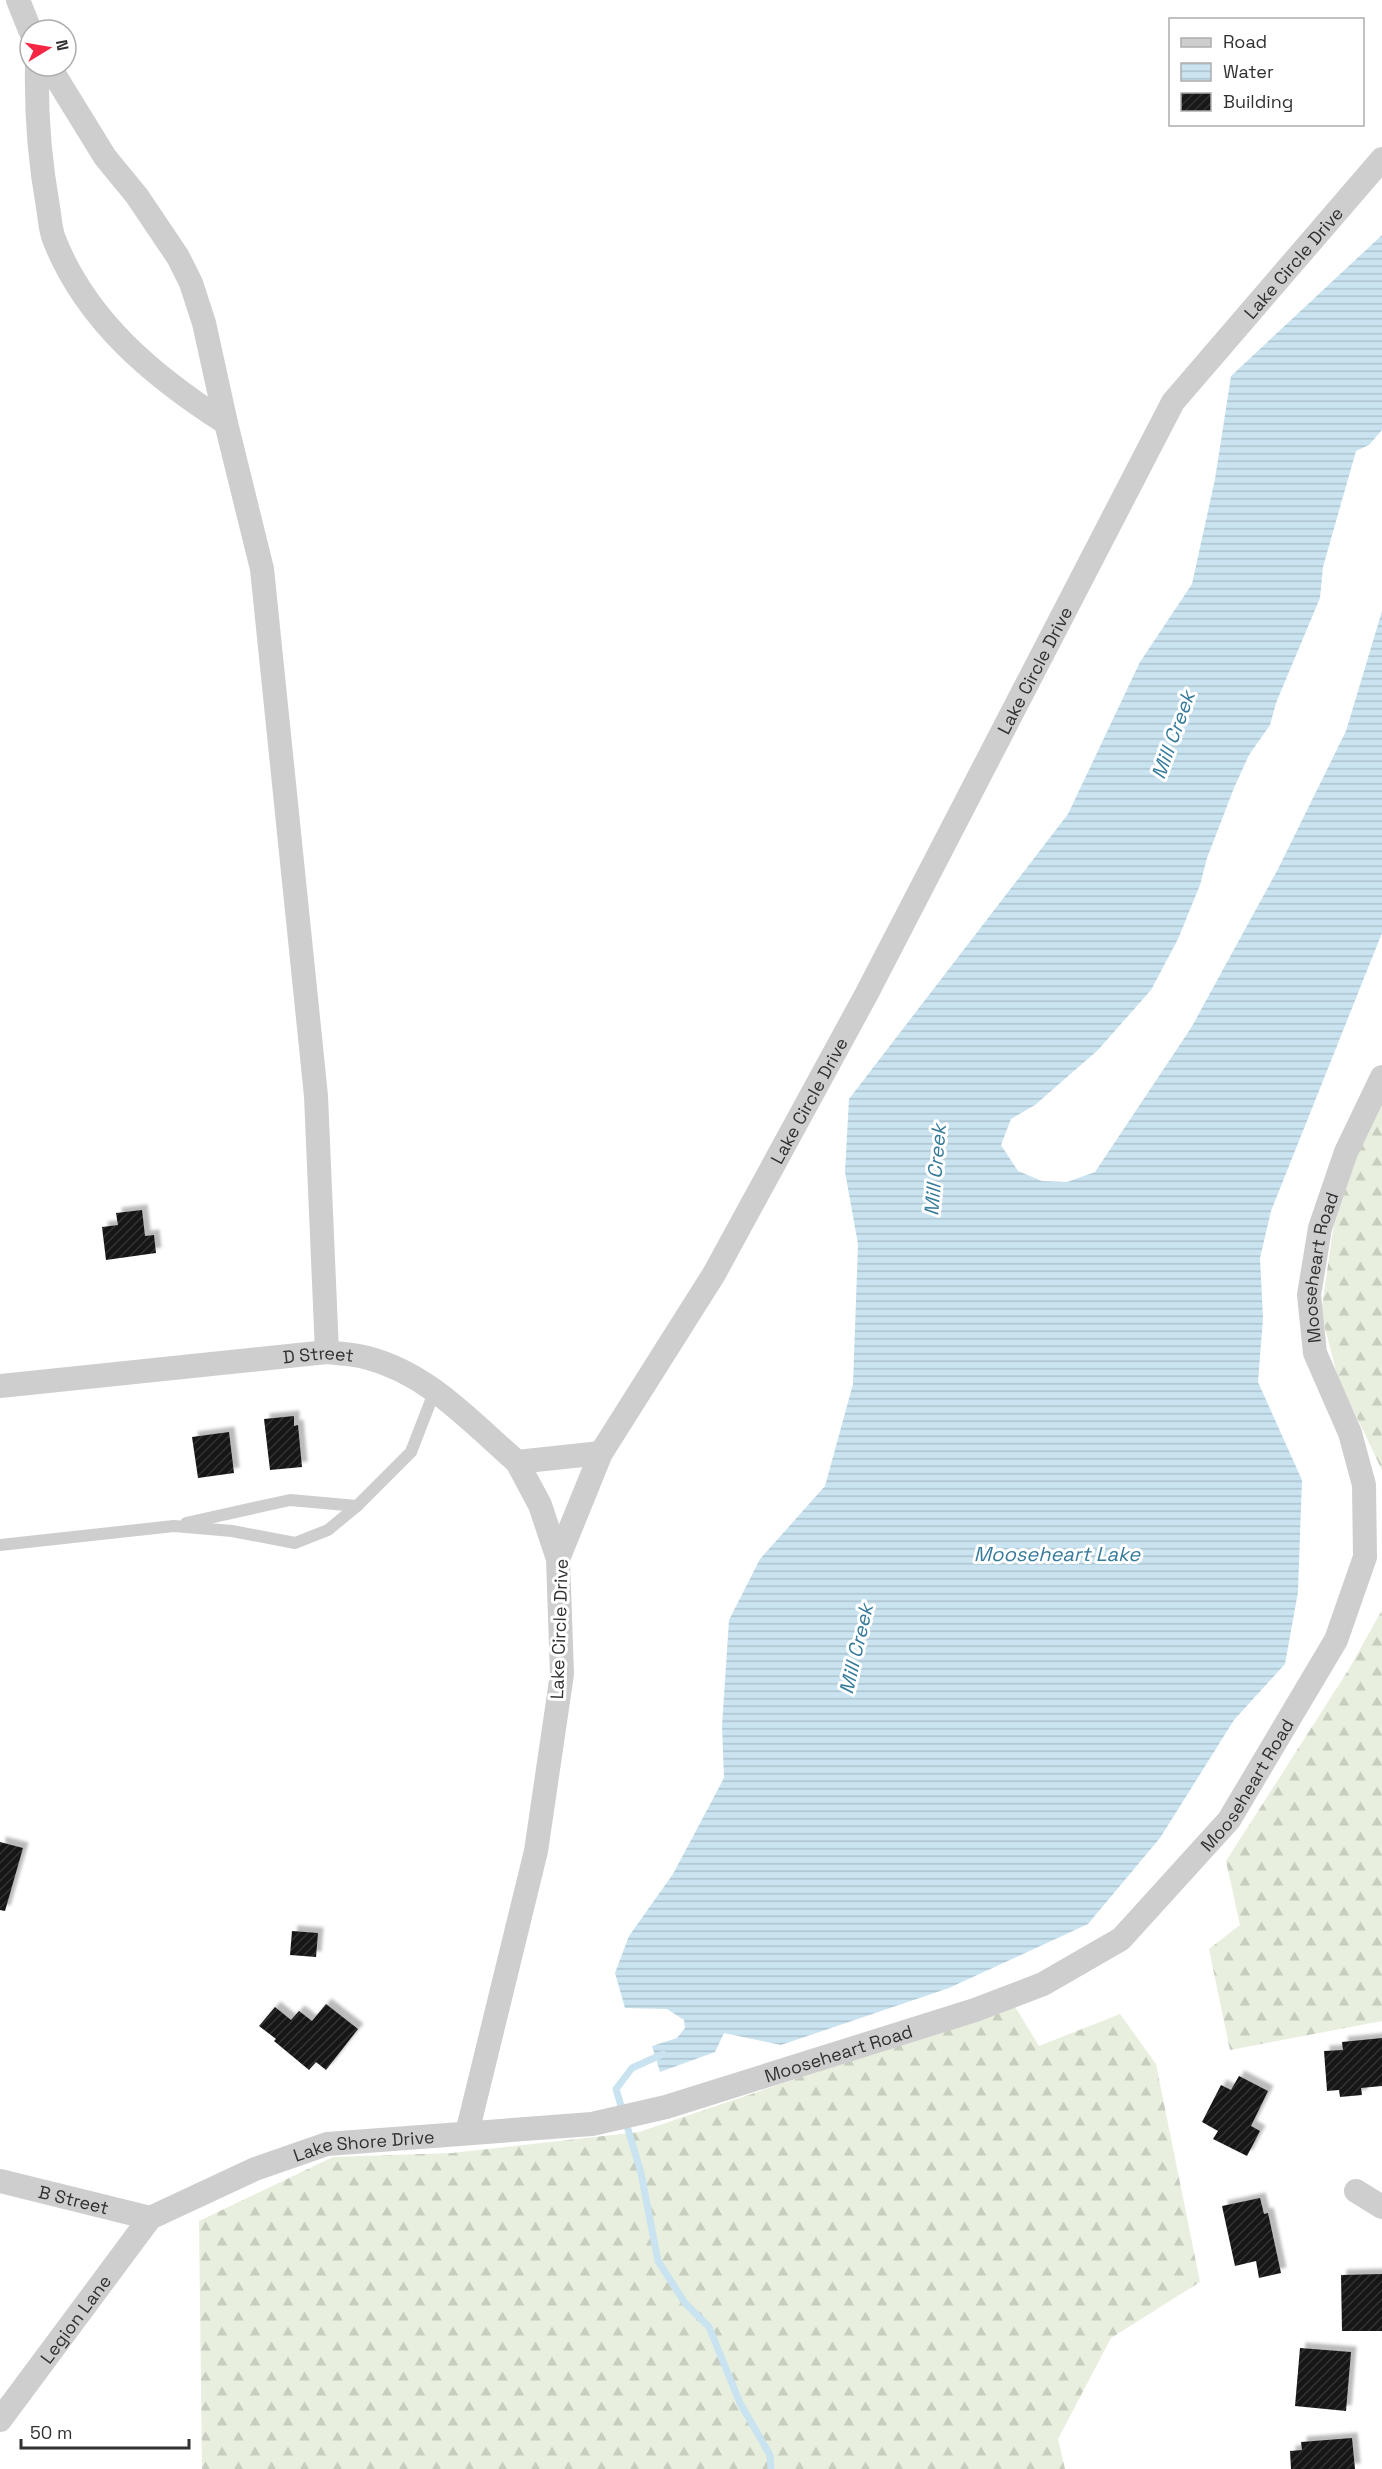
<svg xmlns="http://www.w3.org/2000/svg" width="1382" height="2469" font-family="'Space Grotesk',sans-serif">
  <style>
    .forest { fill: url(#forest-firs) }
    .water { fill: url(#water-rules) }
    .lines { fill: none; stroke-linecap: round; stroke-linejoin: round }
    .stream { stroke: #c9e3f0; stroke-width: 7 }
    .building { fill: url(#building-hatch); filter: url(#shadow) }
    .lane { stroke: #cecece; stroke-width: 12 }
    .street { stroke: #cecece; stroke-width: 24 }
    .labels { text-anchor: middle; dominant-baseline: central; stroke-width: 6; stroke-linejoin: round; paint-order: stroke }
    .street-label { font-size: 18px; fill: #313131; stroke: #fff }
    .water-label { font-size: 20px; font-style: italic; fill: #367b9b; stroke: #fff }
  </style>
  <defs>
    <pattern id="forest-firs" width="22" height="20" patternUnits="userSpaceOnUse" patternTransform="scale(1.5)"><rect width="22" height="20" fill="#e8efde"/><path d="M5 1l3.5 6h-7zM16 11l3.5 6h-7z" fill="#c7cdbf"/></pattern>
    <pattern id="water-rules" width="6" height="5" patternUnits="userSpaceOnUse" patternTransform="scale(1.5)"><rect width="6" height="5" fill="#c9e3f0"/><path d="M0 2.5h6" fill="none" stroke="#adc3ce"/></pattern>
    <pattern id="building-hatch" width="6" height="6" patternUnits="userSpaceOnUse" patternTransform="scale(1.5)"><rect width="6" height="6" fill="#181818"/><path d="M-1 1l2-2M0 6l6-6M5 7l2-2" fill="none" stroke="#313131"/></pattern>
    <filter id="shadow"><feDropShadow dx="5.5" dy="-5.5" stdDeviation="1.5" flood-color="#0004"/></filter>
  </defs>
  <rect width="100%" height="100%" fill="#fff"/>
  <g class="forest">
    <path d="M1382 1099V1470L1338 1378 1321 1313 1334 1224 1364 1134Z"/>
    <path d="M1382 1610V2021L1230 2050 1209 1949 1240 1925 1226 1861 1349 1669Z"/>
    <path d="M1014 2005 1039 2046 1120 2014 1156 2064 1200 2282 1111 2338 1058 2439 1065 2469H202L199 2221 333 2157 452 2153 639 2132Z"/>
  </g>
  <path class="water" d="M1382 235V430L1369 445 1356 451 1323 567 1320 598 1276 703 1270 725 1249 755 1234 788 1207 858 1200 885 1178 939 1151 990 1098 1050 1035 1105 1011 1119 1001 1145 1018 1171 1042 1181 1067 1182 1095 1172 1191 1028 1278 869 1346 731 1382 611V933L1271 1211 1260 1258 1263 1318 1258 1382 1302 1480 1298 1592 1285 1664 1234 1720 1160 1838 1088 1924 949 1988 781 2045 724 2033 715 2052 660 2072 652 2046 677 2038 685 2028 684 2020 667 2009 625 2008 615 1973 629 1936 673 1874 724 1778 722 1726 729 1620 760 1559 825 1486 853 1384 858 1244 845 1172 849 1099 1068 814 1140 662 1192 584 1215 479 1231 376Z"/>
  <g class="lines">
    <path class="stream" d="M663 2054 632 2068 616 2089 641 2173 658 2261 685 2303 709 2327 740 2403 770 2455 771 2469"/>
  </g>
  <g class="building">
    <path d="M142 1210 145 1236 154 1235 156 1253 106 1260 102 1227 118 1225 116 1213Z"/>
    <path d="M294 1416V1426L298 1425 302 1467 270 1470 264 1419Z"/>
    <path d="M229 1432 234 1473 198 1478 192 1437Z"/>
    <path d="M0 1842 23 1848 5 1911 0 1910Z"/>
    <path d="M292 1931 318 1933 316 1957 290 1955Z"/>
    <path d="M326 2004 358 2029 326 2070 316 2062 309 2070 274 2041 276 2039 259 2026 275 2007 291 2020 299 2011 312 2021Z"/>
    <path d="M1382 2038V2086L1361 2088 1362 2095 1340 2097 1339 2090 1327 2091 1324 2051 1343 2050 1342 2042Z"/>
    <path d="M1239 2076 1268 2091 1251 2126 1260 2131 1247 2156 1213 2139 1218 2131 1202 2122 1221 2085 1231 2090Z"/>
    <path d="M1260 2198 1264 2214 1268 2213 1281 2273 1259 2278 1256 2261 1235 2266 1222 2206Z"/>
    <path d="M1382 2274V2331H1342L1341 2275Z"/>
    <path d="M1300 2348 1351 2352 1346 2411 1295 2406Z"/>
    <path d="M1352 2438 1355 2469H1291L1290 2451 1302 2450 1301 2442Z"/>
  </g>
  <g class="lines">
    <g class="lane">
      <path d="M186 1523 290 1500 357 1506"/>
      <path d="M0 1545 174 1526 232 1531 295 1543 328 1530 357 1506 411 1452 435 1390"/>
    </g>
    <g class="street">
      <path d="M18 0 30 30"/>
      <path d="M37 66C36 113 40 162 48 207 50 218 50 229 54 239 86 321 154 377 226 423"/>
      <path d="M49 66 105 157 137 196 178 257 191 283 204 323 226 423 262 569 316 1096 327 1352"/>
      <path id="s1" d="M0 1386 327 1352C340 1354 355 1354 368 1358 429 1374 471 1422 517 1462L601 1453"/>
      <path d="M517 1462 540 1505 558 1559"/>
      <path id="s2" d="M467 2133 536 1851 562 1674 558 1559 601 1453 714 1274 866 995 1173 402 1382 159"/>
      <path id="s3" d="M0 2181 150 2218"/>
      <path d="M1356 2191 1382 2207"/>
      <path id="s4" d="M0 2420 150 2218 255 2169 327 2144 592 2124 666 2107 975 2010 1043 1984 1121 1939 1229 1820 1336 1640 1365 1557 1364 1485 1350 1433 1315 1353 1309 1295 1320 1228 1346 1152 1382 1077"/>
    </g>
  </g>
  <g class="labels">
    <g class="street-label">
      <text stroke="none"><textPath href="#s2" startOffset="2080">Lake Circle Drive</textPath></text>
      <text stroke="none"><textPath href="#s2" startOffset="1594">Lake Circle Drive</textPath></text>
      <text stroke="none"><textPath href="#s2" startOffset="1108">Lake Circle Drive</textPath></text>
      <text stroke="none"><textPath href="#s4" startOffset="2030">Mooseheart Road</textPath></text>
      <text stroke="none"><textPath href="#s1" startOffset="320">D Street</textPath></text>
      <text transform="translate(559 1629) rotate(-88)">Lake Circle Drive</text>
      <text stroke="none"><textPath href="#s4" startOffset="1472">Mooseheart Road</textPath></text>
      <text stroke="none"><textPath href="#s4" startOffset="966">Mooseheart Road</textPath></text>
      <text stroke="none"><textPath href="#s4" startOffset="480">Lake Shore Drive</textPath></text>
      <text stroke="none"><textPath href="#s3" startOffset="76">B Street</textPath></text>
      <text stroke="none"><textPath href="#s4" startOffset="126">Legion Lane</textPath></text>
    </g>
    <g class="water-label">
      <text transform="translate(1173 735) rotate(-70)">Mill Creek</text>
      <text transform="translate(935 1170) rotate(-85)">Mill Creek</text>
      <text x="1057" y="1554">Mooseheart Lake</text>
      <text transform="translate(856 1649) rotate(-77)">Mill Creek</text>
    </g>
  </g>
  <rect x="1169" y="18" width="195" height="108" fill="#ffffff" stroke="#adadad" stroke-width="1.5"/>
  <rect x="1181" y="38" width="30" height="9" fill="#cecece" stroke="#adadad" stroke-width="1.5"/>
  <text x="1223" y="48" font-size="18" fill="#313131">Road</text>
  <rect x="1181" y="63" width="30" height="18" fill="url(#water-rules)" stroke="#adadad" stroke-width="1.5"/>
  <text x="1223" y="78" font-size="18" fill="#313131">Water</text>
  <rect x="1181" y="93" width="30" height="18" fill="url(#building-hatch)" stroke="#adadad" stroke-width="1.5"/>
  <text x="1223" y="108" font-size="18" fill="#313131">Building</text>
  <g transform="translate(48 48) rotate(79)"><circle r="28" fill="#ffffff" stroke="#adadad" stroke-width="1.5"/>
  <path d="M0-4.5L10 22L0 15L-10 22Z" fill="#f42644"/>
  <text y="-9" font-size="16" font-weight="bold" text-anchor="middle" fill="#313131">N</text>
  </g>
  <path d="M21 2439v9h168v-9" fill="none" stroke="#313131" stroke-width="3"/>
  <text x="30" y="2439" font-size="18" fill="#313131" stroke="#ffffff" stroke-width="4.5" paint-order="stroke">50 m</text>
</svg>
